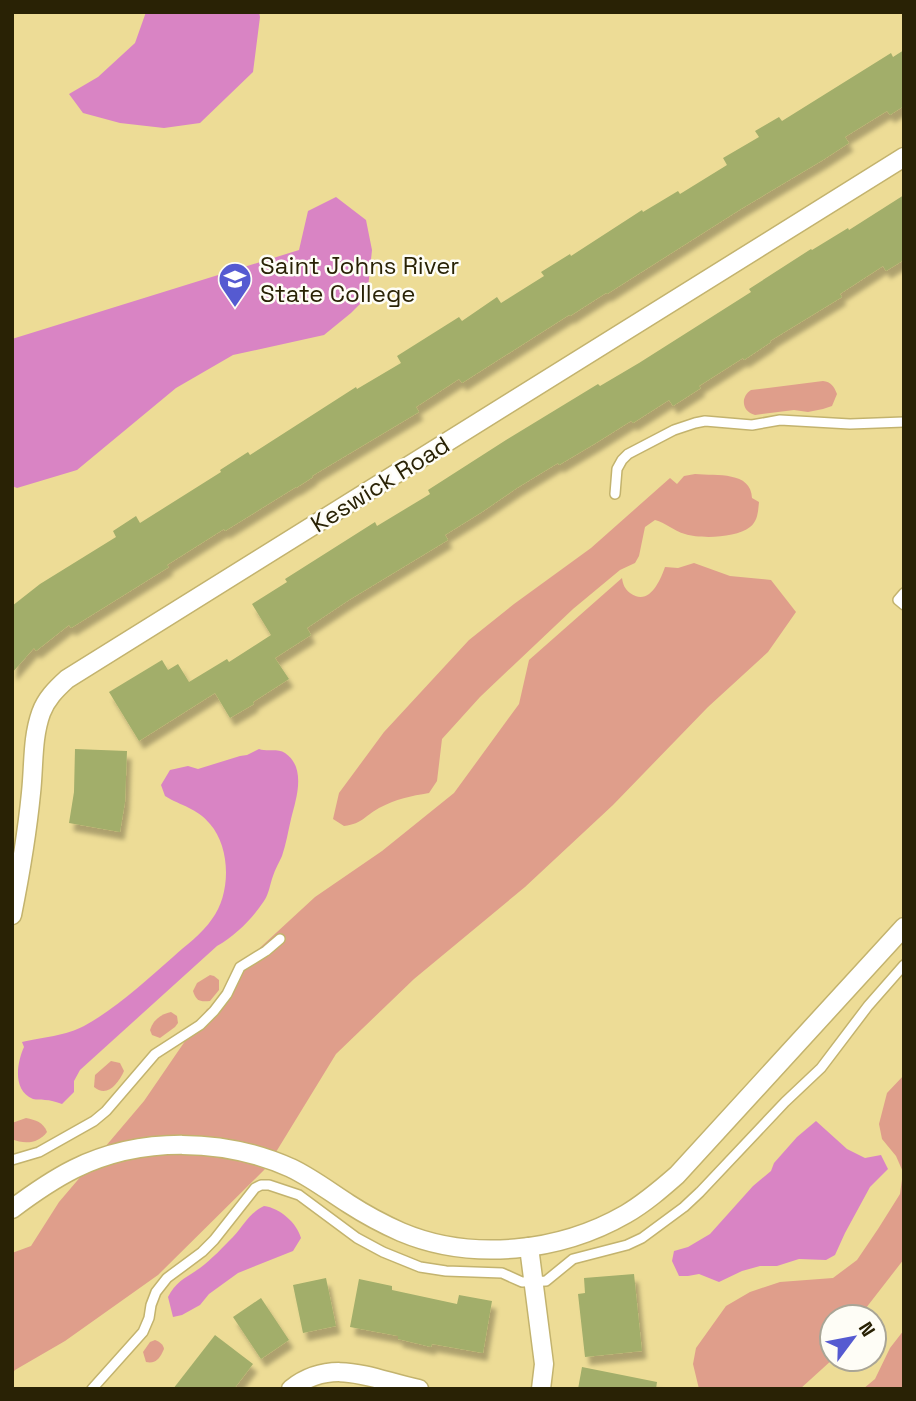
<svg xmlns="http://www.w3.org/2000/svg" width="916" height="1401" font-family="'Space Grotesk',sans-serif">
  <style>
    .green { fill: #df9e8b }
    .water { fill: #d984c4 }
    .building { fill: #a2ae6a; filter: url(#shadow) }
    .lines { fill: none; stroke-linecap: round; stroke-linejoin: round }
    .service-casing { stroke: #c3b36e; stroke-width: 12 }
    .minor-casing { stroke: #c3b36e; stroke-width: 21 }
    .service { stroke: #fff; stroke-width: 9 }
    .minor { stroke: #fff; stroke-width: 18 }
    .labels { text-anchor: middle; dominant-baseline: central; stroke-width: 5; stroke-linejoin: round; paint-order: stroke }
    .poi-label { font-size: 24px; fill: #292205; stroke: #fefdf6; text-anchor: start }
    .street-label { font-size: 24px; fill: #292205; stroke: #fefdf6 }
  </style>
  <defs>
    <filter id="shadow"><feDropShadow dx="4.5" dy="8" stdDeviation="2" flood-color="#0004"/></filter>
  </defs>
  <rect width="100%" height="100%" fill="#eddc96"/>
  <g class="green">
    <path d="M823 381C831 382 834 386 837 394L832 406 823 409 808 412 794 410 755 415C742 412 740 397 751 390Z"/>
    <path d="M695 474C717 476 751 471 752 498L759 502C758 511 758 521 750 527 736 538 701 539 685 534 674 531 666 523 655 520L645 527 639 556 635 563 620 570 573 609 480 697 442 739 437 781 429 793C411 796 396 799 379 808 363 817 364 823 344 826L333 819 339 793 384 732 469 640 514 604 591 548 670 478 677 484 684 476Z"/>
    <path d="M694 563 730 576 771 580 796 612 768 652 708 707 613 805 525 887 414 979 336 1054 276 1152C219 1130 163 1133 105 1147L144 1101 207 1009C224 1004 228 981 238 968L315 897 382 851 454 793 519 704 529 660 622 578C623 585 625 589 630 593 649 607 660 581 665 567L678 568Z"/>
    <path d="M210 975 214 976 219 980V990L210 1001C200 1002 196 1001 193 991L197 983Z"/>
    <path d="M171 1012 177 1016 178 1023 175 1027 160 1038 152 1035 150 1030C153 1020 161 1014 171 1012Z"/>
    <path d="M111 1061 120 1063 124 1071C118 1084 107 1098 94 1087L95 1075Z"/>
    <path d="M904 1075V1259L859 1317H832L833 1359 800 1389H699L693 1364 696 1348 726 1306 750 1292 780 1282 833 1278 857 1260 878 1229 900 1194 903 1172 896 1156 882 1139 879 1124 887 1093Z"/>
    <path d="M26 1118C36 1120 43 1122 47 1132 39 1143 25 1145 12 1139V1123Z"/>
    <path d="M167 1154C201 1154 234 1156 265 1169L158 1275 65 1341 15 1370 12 1374V1253L31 1246 59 1202 82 1175 108 1165 137 1158Z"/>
    <path d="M904 1330V1389H863L875 1379 890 1348Z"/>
    <path d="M155 1340C160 1342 163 1344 164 1349 160 1358 156 1364 146 1362L143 1352 150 1342Z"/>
  </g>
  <g class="water">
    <path d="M146 12H259L260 17 253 72 200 123 164 128 120 123 83 113 69 94 98 77 135 43Z"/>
    <path d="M336 197 366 220 372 250 367 297 351 313 324 335 233 355 176 388 77 470 17 488 12 486V339L299 250 308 211Z"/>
    <path d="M259 749C267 752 278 748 285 753 307 768 296 799 291 819 288 832 286 844 282 856 279 863 275 869 273 876 270 884 269 894 264 901 252 919 236 935 217 946L80 1070 74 1081V1092L62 1104C56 1102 50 1100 45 1100 40 1099 37 1100 33 1099 12 1091 17 1062 24 1047L22 1042C40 1038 68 1035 84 1026 114 1010 148 979 173 957 186 945 202 934 212 919 231 894 231 848 210 824 197 808 181 806 165 796L161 785 170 770 188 766 198 769 240 756 247 755Z"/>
    <path d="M816 1121 847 1149 865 1158 881 1155 888 1169 870 1187 845 1233 835 1255 826 1260 799 1259 777 1266H760L742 1271 719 1282 699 1274 688 1276H679L672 1261 674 1251 688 1247 710 1234 753 1186 771 1171 774 1163 797 1137Z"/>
    <path d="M264 1206C280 1208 297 1223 301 1238L293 1251 238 1273 209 1294 200 1305 182 1315 173 1317 168 1297C176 1281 186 1278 200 1268 212 1259 223 1247 233 1237 244 1225 248 1214 264 1206Z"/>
  </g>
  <g class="building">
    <path d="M904 50V106L890 115 887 111 845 137 849 143 823 160 741 209 607 294 606 293 570 316 569 315 462 383 459 379 416 407 419 412 312 476 313 477 296 488V487L225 531 224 529 167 565 169 567 71 628 69 625 36 651 34 648 12 673V606L40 584 116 537 113 531 136 516 140 523 221 472 220 470 248 452 250 455 356 387 357 389 401 363 397 356 424 339 459 317 462 321 497 297 501 303 544 276 541 272 570 254 571 256 642 210 643 212 678 191 680 194 727 165 723 158 759 137 755 131 779 117 782 121 891 53 893 57Z"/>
    <path d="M904 195V260L886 271 883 266 840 294 842 297 770 341 771 342 744 360 743 358 699 386 701 388 673 406 669 400 633 423 631 421 596 443 559 465 558 463 517 488 482 512 445 535 448 540 349 600 307 628 311 635 275 658 289 679 253 702 254 704 230 718 215 693 139 741 109 692 162 660 168 670 178 664 189 682 227 659 229 662 271 635 252 604 287 582 285 579 375 522 377 526 430 494 428 490 506 440 598 384 600 386 639 363 751 292 749 289 811 249 812 250 848 228 849 230Z"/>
    <path d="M75 749 127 751 125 802 120 832 69 823 74 792Z"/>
    <path d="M634 1274 642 1351 585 1357 578 1294 585 1293 584 1278Z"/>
    <path d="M326 1278 336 1326 303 1333 293 1285Z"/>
    <path d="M359 1279 392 1286V1290L457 1304 459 1295 492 1301 483 1353 432 1344 431 1347 398 1339V1336L350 1327Z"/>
    <path d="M261 1298 289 1340 261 1359 233 1317Z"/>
    <path d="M215 1335 253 1364 234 1389H173Z"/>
    <path d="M582 1367 657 1382 656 1389H578Z"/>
  </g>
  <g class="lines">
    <defs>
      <g id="service">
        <path d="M615 494 617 469 622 460 628 454 674 430 695 423 705 421 752 425 780 420 850 424 904 422"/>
        <path d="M904 593 898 600 904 605"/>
        <path d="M12 1160 39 1152 94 1121 106 1111 155 1054 200 1025 214 1011 227 994 240 967 266 951 280 939"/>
        <path d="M92 1389 143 1332 149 1318 151 1305 156 1292 167 1278 202 1252 214 1240 255 1188 261 1185H269L299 1195 357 1238 383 1252 420 1267 446 1271 502 1273 522 1282 546 1281 573 1259 627 1245 642 1238 684 1207 700 1192 785 1102 821 1068 868 1006 904 965"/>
      </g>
      <g id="minor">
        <path d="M12 915C20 875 27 834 31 793 34 766 32 738 41 713 46 699 56 689 67 679L904 157"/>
        <path d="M12 1209C32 1194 52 1180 74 1169 141 1136 224 1138 291 1168 312 1178 330 1192 349 1204 366 1215 383 1224 401 1232 472 1262 560 1252 626 1214 645 1203 661 1189 677 1175L904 927"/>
        <path d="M529 1247 544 1364 541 1389"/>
        <path d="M291 1389C333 1356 374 1380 419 1389"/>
      </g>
    </defs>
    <use href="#service" class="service-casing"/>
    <use href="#minor" class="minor-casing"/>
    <use href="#service" class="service"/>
    <use href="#minor" class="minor"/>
  </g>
  <defs>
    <symbol id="university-pin" viewBox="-11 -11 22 30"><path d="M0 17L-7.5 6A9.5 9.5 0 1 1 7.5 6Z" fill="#555ad1" stroke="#fefdf6"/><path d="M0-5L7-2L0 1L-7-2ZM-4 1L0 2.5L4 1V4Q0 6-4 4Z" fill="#fff"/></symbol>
  </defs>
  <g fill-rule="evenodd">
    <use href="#university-pin" x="216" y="260" width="38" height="52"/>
  </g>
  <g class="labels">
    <g class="poi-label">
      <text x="260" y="265">Saint Johns River<tspan x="260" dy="28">State College</tspan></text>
    </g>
    <g class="street-label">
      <text transform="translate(380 484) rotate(-32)">Keswick Road</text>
    </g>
  </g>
  <rect width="916" height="1401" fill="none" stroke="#292205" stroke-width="28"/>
  <g transform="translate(853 1338) rotate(58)"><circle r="33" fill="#fefdf6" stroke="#a9a596" stroke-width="2"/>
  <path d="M0-5L12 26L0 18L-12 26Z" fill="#555ad1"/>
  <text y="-10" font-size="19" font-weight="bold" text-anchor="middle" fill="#292205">N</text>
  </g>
</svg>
